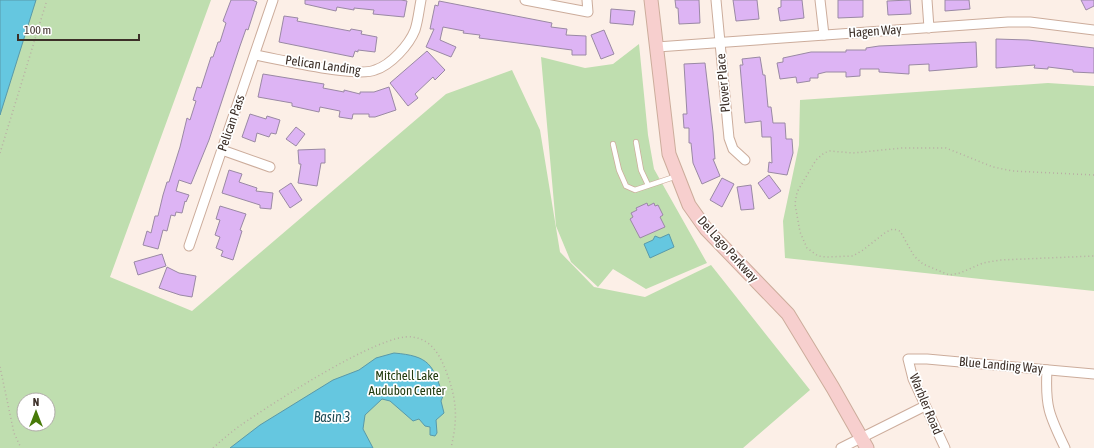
<svg xmlns="http://www.w3.org/2000/svg" width="1094" height="448" font-family="'Asap Condensed',sans-serif">
  <style>
    .green { fill: #bfdeaf; fill-rule: evenodd }
    .water { fill: #65c7e0; stroke: #5999a9 }
    .building { fill: #ddb4f4; stroke: #9a89a4 }
    .lines { fill: none; stroke-linecap: round; stroke-linejoin: round }
    .lane-casing { stroke: #ccac9b; stroke-width: 6 }
    .street-casing { stroke: #ccac9b; stroke-width: 11 }
    .secondary-casing { stroke: #ccac9b; stroke-width: 15 }
    .path { stroke: #b9aca4; stroke-width: 1.5; stroke-dasharray: 1 3; stroke-linecap: butt }
    .lane { stroke: #fff; stroke-width: 4.5 }
    .street { stroke: #fff; stroke-width: 9 }
    .secondary { stroke: #f7cfce; stroke-width: 13 }
    .labels { text-anchor: middle; dominant-baseline: central; stroke-width: 3.5; stroke-linejoin: round; paint-order: stroke }
    .street-label { font-size: 13px; fill: #3c2f28; stroke: #fff }
    .park-label { font-size: 13px; fill: #223c10; stroke: #fff }
    .water-label { font-size: 14px; font-style: italic; fill: #1d4954; stroke: #fff }
  </style>
  <rect width="100%" height="100%" fill="#fcefe7"/>
  <g class="green">
    <path d="M0 0H211L110 277 192 311 446 94 512 70 540 130 560 252 594 287 645 297 711 265 810 390 743 448H0ZM24 400H48V424H24Z"/>
    <path d="M639 44 648 135 654 169 707 263 646 289 613 269 598 287 571 262 556 226 541 57 585 68 613 64Z"/>
    <path d="M1048 83 1094 86V291L785 258 783 221 799 145 800 100Z"/>
  </g>
  <g class="water">
    <path d="M0 0H36L0 115Z"/>
    <path d="M669 234 674 247 650 258 644 244 653 240 655 236 660 238Z"/>
    <path d="M394 353C429 356 433 364 443 396L441 401 444 413 436 420 437 433 435 436 430 435V427L425 426 419 419 413 421 390 401 382 399 365 415 363 429 373 448H230L260 425 333 380 359 370 376 358Z"/>
  </g>
  <g class="building">
    <path d="M231 0H252L257 2 248 30 246 29 240 46 209 140 191 184 179 180 176 191 189 195 186 202 185 201 182 213 176 212 175 216 171 215 167 231 163 230 158 249 143 245 147 231 151 233 155 216H158L163 195 167 182H169L180 147 187 118 190 120 196 101 193 100 197 87 201 88 211 57H213L218 42H220L226 23 223 21Z"/>
    <path d="M305 0H401L407 1 404 17 373 14 374 10 354 8V10L337 7 336 11 305 4Z"/>
    <path d="M675 0H699L700 23 679 24 678 8H676Z"/>
    <path d="M733 0H757L759 19 736 21Z"/>
    <path d="M781 0H802L804 18 780 21 778 8 781 7Z"/>
    <path d="M838 0H863V17L838 18Z"/>
    <path d="M910 0 911 14 888 15 887 1Z"/>
    <path d="M945 0H969L970 9 945 11Z"/>
    <path d="M1081 0H1094V6L1086 10Z"/>
    <path d="M439 1 552 23 551 27 567 29 566 35 586 36V55H572V50L479 38 480 35 463 33 464 31 443 27 440 40 456 47 451 57 426 47 434 29H430L435 5 438 6Z"/>
    <path d="M611 9 635 11 633 25 610 23Z"/>
    <path d="M284 16 298 18 297 21 350 31 351 29 362 31 361 34 377 37 375 52 358 50V52L355 51 353 57 279 42Z"/>
    <path d="M604 30 614 54 601 59 591 35Z"/>
    <path d="M996 39 1028 40 1094 48V73L1073 72V70L1048 67V69L1034 68 1035 65 996 68Z"/>
    <path d="M976 42 977 67 929 71V64L909 65V74L879 72V69H860V76L846 77V72H826L818 74V78H810V81L797 83 796 77 780 79 777 63 783 62V58L811 52H846V50H866V48L879 46Z"/>
    <path d="M427 51 445 70 435 80 433 77 415 94 418 98 408 106 390 83Z"/>
    <path d="M760 57 763 75H765L768 107H771L773 123H785L786 139H792L793 153 787 175 768 172 769 162 772 163 771 137H762L761 121 745 123 740 65H743L742 59Z"/>
    <path d="M705 63 713 132 715 159H713L720 176 702 184 693 163 691 143H689V128H684L683 114H687L684 64Z"/>
    <path d="M263 74 324 84 323 88 344 92V90L360 94V92H374L389 87 396 110 375 117H369V114H353L352 119 339 117 340 111 320 107 319 112 292 106V103L258 97Z"/>
    <path d="M250 114 266 119 267 116 280 120 276 134 271 133 269 137 257 133 255 142 242 137Z"/>
    <path d="M296 127 305 134 296 146 286 139Z"/>
    <path d="M325 149V163H321L317 186 298 183 301 164H299L298 150Z"/>
    <path d="M229 170 242 174 239 182 257 188 256 191 273 193 271 209 260 208V205L222 193Z"/>
    <path d="M769 175 781 191 769 199 758 183Z"/>
    <path d="M722 178 734 184 722 207 710 200Z"/>
    <path d="M291 183 302 200 290 208 279 191Z"/>
    <path d="M751 185 754 209 741 210 737 187Z"/>
    <path d="M647 203 648 206 654 203 655 206 658 205 663 215 660 217 665 227 640 238 630 219 633 217 631 213 637 210 636 208Z"/>
    <path d="M220 206 246 214 240 230 242 231 233 260 221 256 223 251 216 248 220 237 215 235 220 220 216 219Z"/>
    <path d="M162 254 166 266 138 275 134 262Z"/>
    <path d="M167 267 179 273 196 276 192 297 180 295 159 288Z"/>
  </g>
  <g class="lines">
    <defs>
      <g id="lane">
        <path d="M636 142 641 170 648 185"/>
        <path d="M613 144 619 170 626 186 635 190 677 176"/>
      </g>
      <g id="street">
        <path d="M525 0 588 12 587 0"/>
        <path d="M716 0 729 138 733 149 745 160"/>
        <path d="M820 0 824 35"/>
        <path d="M927 0 929 28"/>
        <path d="M657 47 1008 22H1030L1094 30"/>
        <path d="M255 55C279 59 356 78 375 70 391 65 409 45 415 30 418 21 419 10 421 0"/>
        <path d="M222 150 270 167"/>
        <path d="M189 246 273 0"/>
        <path d="M1047 370C1045 406 1049 415 1065 448"/>
        <path d="M841 448 925 406"/>
        <path d="M945 448 913 379 908 359H927L1094 374"/>
      </g>
      <path id="secondary" d="M651 0 669 154 689 205 706 229 788 314 833 388 867 448"/>
    </defs>
    <use href="#lane" class="lane-casing"/>
    <use href="#street" class="street-casing"/>
    <use href="#secondary" class="secondary-casing"/>
    <g class="path">
      <path d="M0 153 47 0"/>
      <path d="M1094 175 1013 171 993 167 946 148H902L853 153 830 151 824 153 816 160 797 192 795 204 800 232 807 248 818 256 826 257 853 256 863 250 886 232 893 229 900 231 914 256 923 264 949 275 960 273 983 263 1000 260 1094 256"/>
      <path d="M0 367 14 433 21 448"/>
      <path d="M213 448C222 440 231 432 241 425 270 405 381 332 412 337 431 339 440 355 446 371 457 400 458 418 451 448"/>
    </g>
    <use href="#lane" class="lane"/>
    <use href="#street" class="street"/>
    <use href="#secondary" class="secondary"/>
  </g>
  <g class="labels">
    <g class="street-label">
      <text transform="translate(875 31) rotate(-4)">Hagen Way</text>
      <text transform="translate(323 65) rotate(8)">Pelican Landing</text>
      <text transform="translate(723 83) rotate(-95)">Plover Place</text>
      <text transform="translate(231 123) rotate(-71)">Pelican Pass</text>
      <text transform="translate(728 249) rotate(48)">Del Lago Parkway</text>
      <text transform="translate(1001 365) rotate(5)">Blue Landing Way</text>
      <text transform="translate(926 404) rotate(67)">Warbler Road</text>
    </g>
    <g class="park-label">
      <text x="407" y="375">Mitchell Lake<tspan x="407" dy="15">Audubon Center</tspan></text>
    </g>
    <g class="water-label">
      <text x="332" y="417">Basin 3</text>
    </g>
  </g>
  <g transform="translate(36 412)"><circle r="19" fill="#ffffff" stroke="#b1aca9"/>
  <path d="M0-3L7 15L0 10L-7 15Z" fill="#477a09"/>
  <text y="-6" font-size="11" font-weight="bold" text-anchor="middle" fill="#3c2f28">N</text>
  </g>
  <path d="M18 34v6h121v-6" fill="none" stroke="#3c2f28" stroke-width="2"/>
  <text x="24" y="34" font-size="12" fill="#3c2f28" stroke="#ffffff" stroke-width="3" paint-order="stroke">100 m</text>
</svg>
